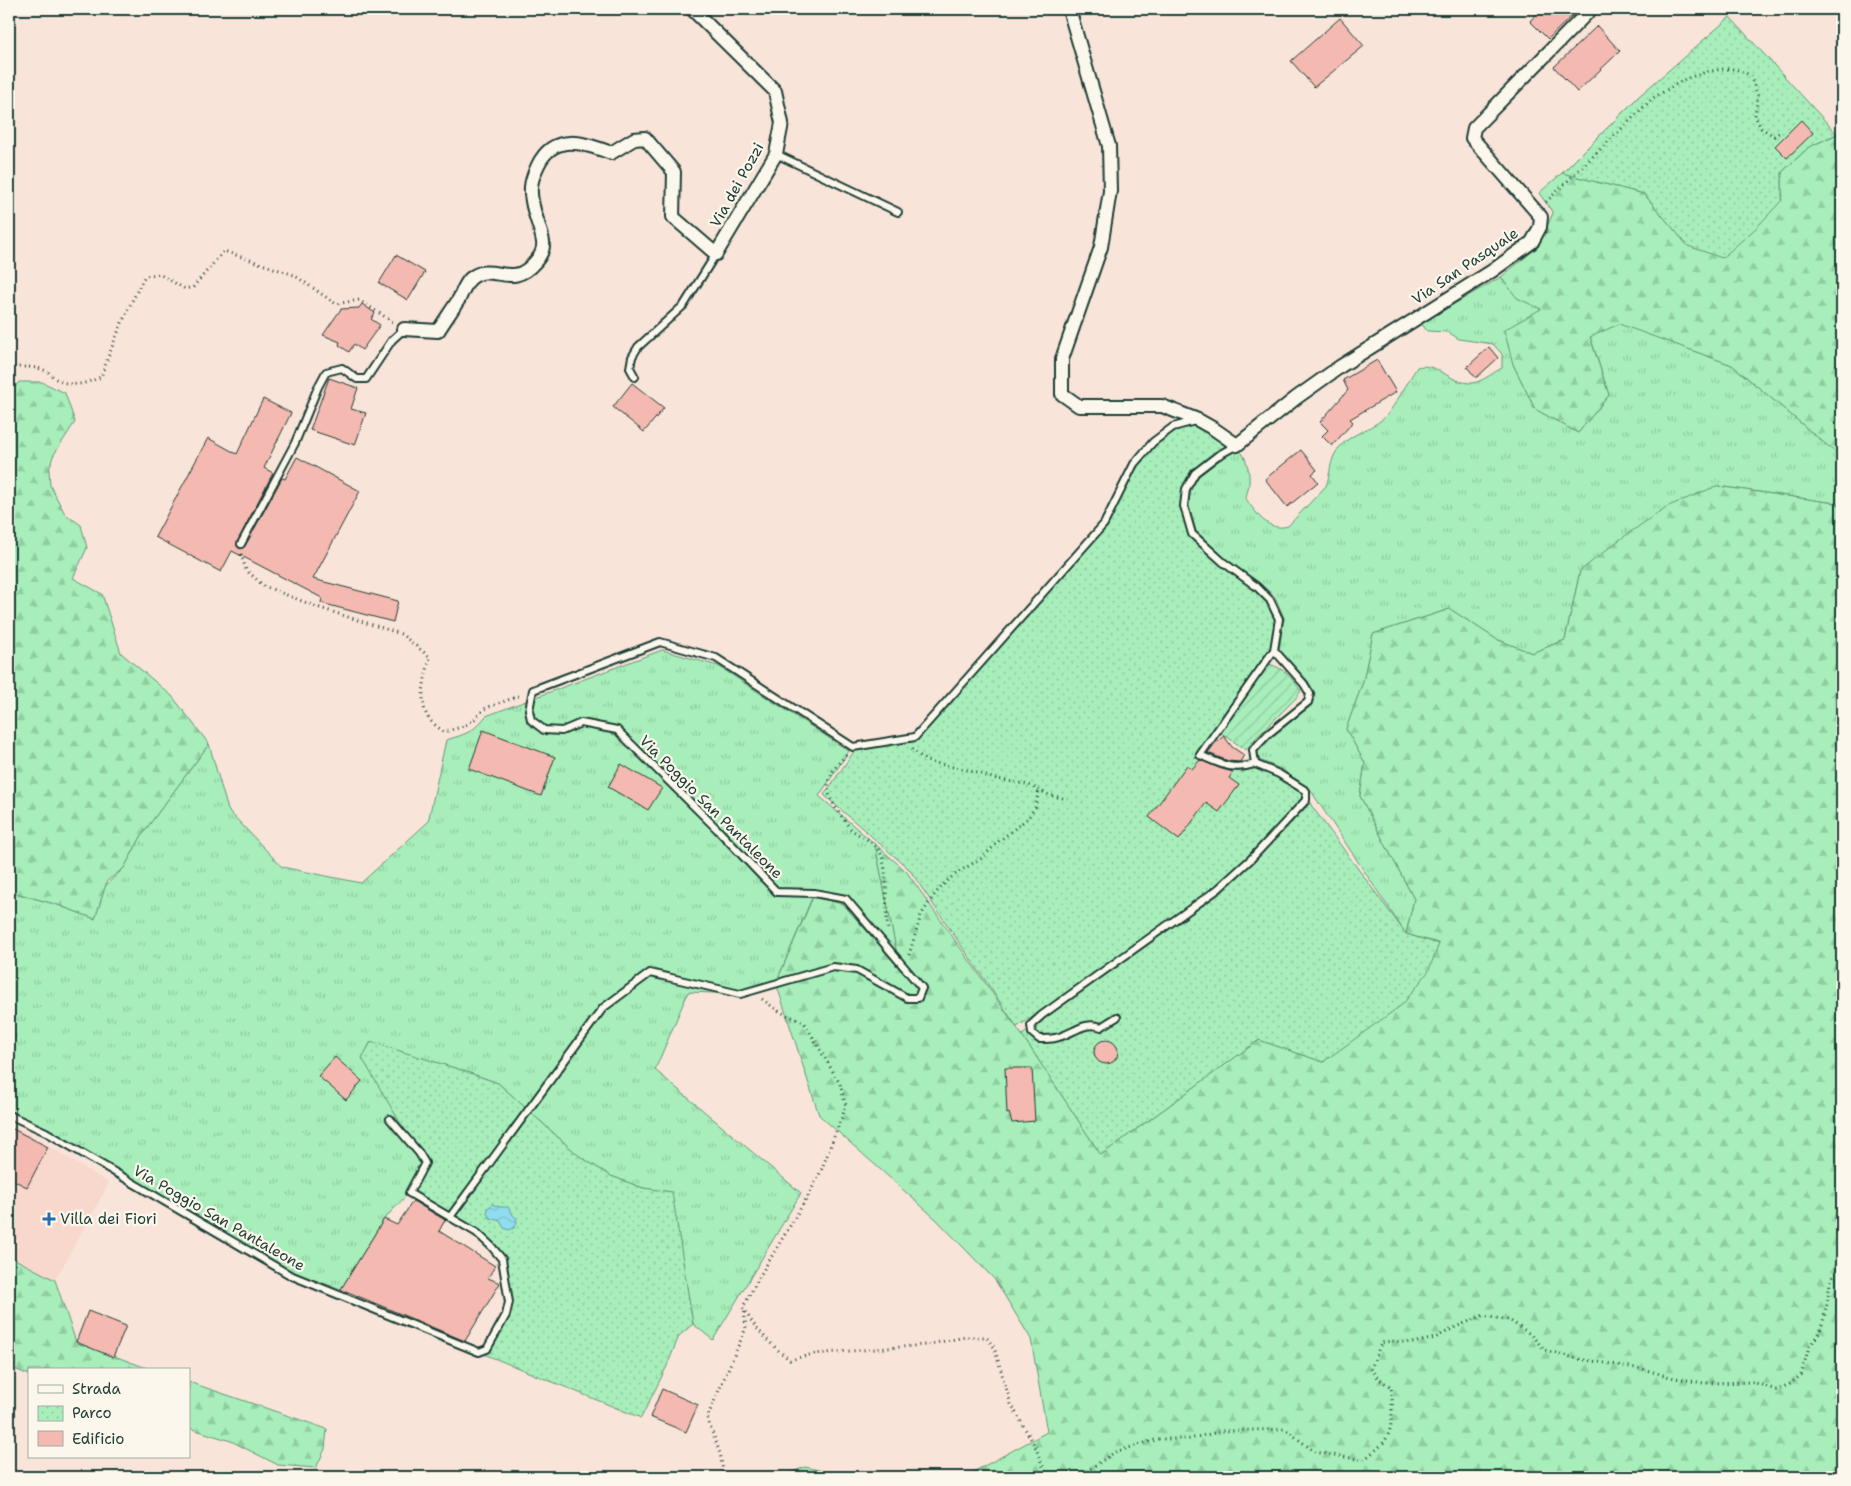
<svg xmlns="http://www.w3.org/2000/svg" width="1851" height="1486" font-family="'Shantell Sans',sans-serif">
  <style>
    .built { fill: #f8d7cd }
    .grass { fill: url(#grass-tufts); stroke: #639677 }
    .forest { fill: url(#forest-firs); stroke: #639677 }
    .park { fill: url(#park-dots); stroke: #639677 }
    .garden { fill: url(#garden-furrows); stroke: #639677 }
    .water { fill: url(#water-waves); stroke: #639da4 }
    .building { fill: #f4b9b0; stroke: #1f3d34 }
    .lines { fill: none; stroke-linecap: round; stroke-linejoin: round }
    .service-casing { stroke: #1f3d34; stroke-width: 10 }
    .minor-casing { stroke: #1f3d34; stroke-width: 16 }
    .path { stroke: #1f3d34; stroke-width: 3; stroke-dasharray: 1 4; stroke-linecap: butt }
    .service { stroke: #fbf7ec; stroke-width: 6 }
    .minor { stroke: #fbf7ec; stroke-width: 12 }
    .poi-dot { fill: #1f6fb2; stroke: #fbf7ec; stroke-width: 2 }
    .labels { text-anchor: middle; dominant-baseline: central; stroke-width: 4.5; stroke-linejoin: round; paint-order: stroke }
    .street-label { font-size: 15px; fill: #1f3d34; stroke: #fbf7ec }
    .poi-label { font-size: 15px; fill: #1f3d34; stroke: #fbf7ec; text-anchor: start }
  </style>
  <defs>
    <pattern id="grass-tufts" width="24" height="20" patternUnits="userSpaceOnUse" patternTransform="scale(1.25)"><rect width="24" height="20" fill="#a7eeba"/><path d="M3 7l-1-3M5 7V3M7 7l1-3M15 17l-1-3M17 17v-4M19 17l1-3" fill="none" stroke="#8fcda0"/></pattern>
    <pattern id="forest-firs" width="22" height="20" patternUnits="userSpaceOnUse" patternTransform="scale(1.25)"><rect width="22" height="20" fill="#a7eeba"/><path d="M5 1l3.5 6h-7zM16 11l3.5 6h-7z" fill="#8fcda0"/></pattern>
    <pattern id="park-dots" width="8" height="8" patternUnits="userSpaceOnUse" patternTransform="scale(1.25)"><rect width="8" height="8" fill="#a7eeba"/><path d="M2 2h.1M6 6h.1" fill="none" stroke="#8fcda0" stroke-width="1.8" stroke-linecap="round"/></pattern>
    <pattern id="garden-furrows" width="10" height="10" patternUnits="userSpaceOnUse" patternTransform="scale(1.25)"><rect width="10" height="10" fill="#a7eeba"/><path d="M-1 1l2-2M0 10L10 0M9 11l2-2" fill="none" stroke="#8fcda0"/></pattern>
    <pattern id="water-waves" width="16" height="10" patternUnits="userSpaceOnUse" patternTransform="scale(1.25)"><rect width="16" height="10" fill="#90ddef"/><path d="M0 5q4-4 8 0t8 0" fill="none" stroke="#7cbfce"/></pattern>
  </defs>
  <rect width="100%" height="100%" fill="#f9e4da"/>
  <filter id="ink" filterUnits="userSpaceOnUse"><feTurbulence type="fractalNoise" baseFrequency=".02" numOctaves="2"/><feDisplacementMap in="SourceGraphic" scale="10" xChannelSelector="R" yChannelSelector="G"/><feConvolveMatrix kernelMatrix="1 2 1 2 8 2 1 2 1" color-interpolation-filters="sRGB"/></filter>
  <g filter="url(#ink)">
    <path class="built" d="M9 1122 109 1183 55 1280 9 1256Z"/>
    <g class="grass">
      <path d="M1501 277 1518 298 1542 309 1513 364 1535 409 1578 433 1609 395 1590 336 1619 323 1732 365 1842 458V507L1835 503 1717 486 1580 571 1565 640 1532 653 1496 639 1450 609 1373 634 1363 682 1346 729 1365 763 1360 796 1414 899 1406 934 1309 788 1281 769 1259 760 1258 752 1273 736 1312 705 1315 693 1308 681 1279 649 1284 618 1275 597 1260 583 1225 558 1196 531 1189 506 1190 491 1199 476 1220 460 1239 449C1247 458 1250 472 1249 484 1249 489 1246 493 1246 499 1257 514 1268 532 1288 526L1326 486C1331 473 1329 461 1338 449 1348 435 1369 430 1383 419 1391 413 1410 378 1417 367 1438 361 1453 388 1477 382 1486 379 1494 372 1502 368V354L1493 344 1459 339 1448 332 1427 331 1421 323Z"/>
      <path d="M662 650 718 666 849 751 819 796 875 844 898 958 846 899 814 893 776 983 740 994 688 992 655 1070 801 1193 713 1340 693 1324 671 1192 643 1188 611 1176 579 1156 498 1083 461 1070 370 1043 363 1058 425 1163 409 1193 384 1219 341 1289 280 1269 46 1132 9 1115V1054L12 1050 16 1035 9 1031V891L58 905 95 919 105 886 124 868 143 833 209 744 228 810 282 867 361 883 428 822 446 740C466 734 472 733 486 716Z"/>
    </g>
    <g class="forest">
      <path d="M1842 132V458L1732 365 1619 324 1590 337 1609 395 1578 433 1535 409 1513 364 1504 330 1541 309 1517 298 1501 277 1538 247 1553 213 1539 193 1562 173 1644 194 1688 246 1782 200V172L1809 147Z"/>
      <path d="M19 382H42L65 393 75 422 53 456 49 470 50 485 65 514 81 525 87 548 73 578 102 594 121 653 172 696 209 744 143 833 124 868 107 881 95 919 58 905 9 891V394Z"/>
      <path d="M1717 486 1835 503 1842 507V1477H964L1047 1432 1031 1339 995 1280 936 1219 819 1115 776 983 813 897 843 904 900 969 875 844 906 871 1022 1035 1101 1155 1259 1040 1324 1062 1438 943 1406 934 1414 899 1360 796 1365 763 1346 729 1363 682 1373 634 1450 609 1496 639 1532 653 1565 640 1580 571 1615 543 1666 507Z"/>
      <path d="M9 1256 55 1280 76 1342 152 1370H29V1375L12 1368 9 1371Z"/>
      <path d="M189 1382 327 1429 325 1449 316 1468 278 1465 231 1441 189 1428Z"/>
      <path d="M805 1467 852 1477H779Z"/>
    </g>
    <g class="park">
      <path d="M1730 17 1837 134 1809 147 1782 172V200L1757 227 1722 258 1688 246 1644 194 1562 173 1638 97Z"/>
      <path d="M1197 424 1230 445 1215 453 1192 471 1182 488 1180 507 1189 536 1220 564 1255 590 1267 602 1275 619 1270 649 1194 757 1227 770 1242 772 1254 768 1277 777 1302 793V799L1248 856 1216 886 1040 1012 1017 1027 909 869 824 795 855 750 917 740 1107 526 1137 466 1156 445 1175 431Z"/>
      <path d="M1311 802V805L1406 934 1439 944 1428 972 1403 1004 1323 1062 1259 1040 1101 1155 1022 1035 1221 893 1254 862Z"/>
      <path d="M371 1042 461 1070 498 1083 579 1156 611 1176 643 1188 672 1192 693 1324 679 1336 667 1366 641 1418 479 1352 488 1349 506 1315 507 1286 502 1259 477 1233 409 1193 424 1163 362 1058Z"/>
    </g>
    <path class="garden" d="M1269 664C1284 668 1292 678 1301 691L1296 698 1253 741 1246 750 1220 732Z"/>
    <path class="water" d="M492 1204 500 1207H508C511 1211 512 1215 516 1218L517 1223 514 1228 509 1230 504 1228 500 1221 490 1218 487 1213 488 1208Z"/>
    <g class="building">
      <path d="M1541 9H1579L1548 39 1530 21Z"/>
      <path d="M1340 18 1364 46 1314 87 1291 61Z"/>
      <path d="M1597 26 1620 51 1577 92 1554 67Z"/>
      <path d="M1801 120 1813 133 1787 158 1775 146Z"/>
      <path d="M396 255 425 272 408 300 379 283Z"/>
      <path d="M362 304 375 313 371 319 380 325 362 350 354 344 349 352 339 345 340 342 323 335 341 309 359 308Z"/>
      <path d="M1489 347 1498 358 1476 378 1467 367Z"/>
      <path d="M1377 360 1396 392 1350 419 1353 422 1332 446 1322 436 1328 430 1320 422 1348 390 1343 380Z"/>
      <path d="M329 378 358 388 351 409 366 413 355 445 310 430Z"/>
      <path d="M632 383 664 408 644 432 613 407Z"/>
      <path d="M263 399 291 413 264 468 273 473 237 542V546L241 549 245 546 282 478 285 479 297 457 360 491 313 579 398 601 393 622 321 603 322 598 232 551 221 572 155 537 208 438 237 454Z"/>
      <path d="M1301 450 1317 470 1312 474 1318 482 1287 507 1265 479Z"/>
      <path d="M483 730 555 757 541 796 469 769Z"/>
      <path d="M1224 736 1232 747 1244 755 1240 762 1228 761 1208 753 1215 743Z"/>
      <path d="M1200 760 1219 768 1233 772 1229 778 1239 785 1219 812 1206 803 1179 840 1149 817 1187 765 1192 769Z"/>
      <path d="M621 764 662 788 648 810 608 787Z"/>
      <circle cx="1106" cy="1052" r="12"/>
      <path d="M335 1057 362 1081 346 1100 318 1076Z"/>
      <path d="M1005 1068H1032L1035 1121 1012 1123 1009 1113 1007 1114Z"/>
      <path d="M9 1127 48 1147 27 1187 9 1178Z"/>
      <path d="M413 1201 445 1220 439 1231 495 1266 488 1278 500 1283 465 1341 341 1289 384 1219 397 1225Z"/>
      <path d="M88 1311 126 1326 113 1357 76 1342Z"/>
      <path d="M662 1389 698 1405 686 1432 650 1417Z"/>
    </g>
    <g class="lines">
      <defs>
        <g id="service">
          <path d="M776 154 898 212"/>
          <path d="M635 377 630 368 632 357 638 347 684 305 716 254"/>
          <path d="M1237 445 1217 456 1195 473 1186 489 1184 506 1192 534 1223 562 1257 587 1270 600 1279 619 1274 650 1200 755C1221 764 1232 771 1255 764L1253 750 1268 734 1308 702 1310 694 1304 684 1274 650"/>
          <path d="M241 544 295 443 318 387 326 372 342 368 357 379H366L392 340 404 329"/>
          <path d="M1117 1017 1101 1027C1084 1020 1072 1035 1055 1038 1050 1039 1044 1039 1039 1039L1032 1033 1031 1025 1042 1015 1218 889 1251 859 1306 800V791L1279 774 1255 764"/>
          <path d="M9 1115 46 1132 290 1275 479 1352 487 1349 506 1315 509 1302 502 1259 491 1246 477 1233 409 1193 425 1163 419 1153 390 1119"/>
          <path d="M450 1217 603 1008 650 973 740 994 833 967 857 970 907 998H918L922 988 846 899 814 893 777 892 717 829 617 730 581 723 562 731 544 730 531 720 529 710 533 690 660 642 716 658 853 747 915 737 1104 524 1134 464 1153 442 1173 427 1195 421"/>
        </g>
        <g id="minor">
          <path d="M1069 9 1109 146 1110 191 1101 247 1062 359V394L1079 406H1162L1198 420 1214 429 1237 445 1296 398 1341 366 1492 271 1532 242 1540 227 1541 217 1472 138 1474 128 1591 9"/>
          <path d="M404 329 438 331C445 320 452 310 459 299 462 293 465 284 470 279 491 260 511 291 535 262 540 257 544 249 543 242 541 228 534 215 532 201 529 187 532 178 538 165 554 132 584 143 611 153L634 139 645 138 674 172 673 217 716 254 776 154 782 123 775 91 692 9"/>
        </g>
      </defs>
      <use href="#service" class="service-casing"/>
      <use href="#minor" class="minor-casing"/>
      <g class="path">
        <path d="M1546 202 1653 98 1685 79 1706 72 1722 69H1735L1750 75 1758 96 1755 116 1761 128 1774 136 1780 132"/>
        <path d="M9 367C20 367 34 366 44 370 49 371 52 377 56 379 74 388 84 384 101 377 113 342 127 309 145 276L159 274 185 289 193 287 224 251 294 275 336 304 359 300 393 322"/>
        <path d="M241 554 246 570 264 586 317 607 401 634 430 657C426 676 417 701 429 719 433 724 439 728 444 732L461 727 473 721 484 709 521 695"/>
        <path d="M912 749 926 761 971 771 992 778 1029 785 1049 795 1067 799"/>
        <path d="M846 755C827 775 821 787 838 811 842 817 847 825 852 830 862 838 875 841 881 854 889 873 885 909 888 930"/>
        <path d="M909 955 921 915 935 894 948 880 960 871 982 858 999 841 1028 818 1035 807 1039 790"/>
        <path d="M762 999 780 1012 804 1022 840 1084 846 1106 821 1171 808 1196 761 1274 743 1307C754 1328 771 1345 790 1360L813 1354 925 1345 965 1337H986L994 1347 1011 1404 1036 1448 1047 1477"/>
        <path d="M724 1477 720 1453 707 1418 746 1328 744 1311"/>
        <path d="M1078 1477 1115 1452 1158 1439H1189L1222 1431 1285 1429 1315 1452 1363 1460C1372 1453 1383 1446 1388 1435 1393 1425 1393 1398 1391 1387L1379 1379 1371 1369 1381 1343 1391 1341 1414 1343 1435 1338 1458 1326 1482 1316 1509 1320 1530 1334 1545 1350 1579 1359 1643 1369 1670 1377 1703 1383 1753 1382 1776 1390 1790 1384 1801 1375 1809 1347 1820 1332 1826 1310 1830 1283 1842 1257"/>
      </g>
      <use href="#service" class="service"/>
      <use href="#minor" class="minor"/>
    </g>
  </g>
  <path class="poi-dot" d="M46.5 1211.5h5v5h5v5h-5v5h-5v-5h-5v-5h5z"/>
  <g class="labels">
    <g class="street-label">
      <text transform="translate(737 185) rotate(-61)">Via dei Pozzi</text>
      <text transform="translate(1465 266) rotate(-34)">Via San Pasquale</text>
      <text transform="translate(711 807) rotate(45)">Via Poggio San Pantaleone</text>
      <text transform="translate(219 1218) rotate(30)">Via Poggio San Pantaleone</text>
    </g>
    <g class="poi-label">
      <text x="60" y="1219">Villa dei Fiori</text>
    </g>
  </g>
  <rect width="1851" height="1486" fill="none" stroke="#fbf7ec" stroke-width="30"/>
  <rect x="15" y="15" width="1821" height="1456" fill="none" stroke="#1f3d34" stroke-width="2" filter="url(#ink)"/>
  <rect x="28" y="1368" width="162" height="90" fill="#fbf7ec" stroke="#a3ada2"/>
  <rect x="38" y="1385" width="25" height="8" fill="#fbf7ec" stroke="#a3ada2"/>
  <text x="72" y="1394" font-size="15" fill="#1f3d34">Strada</text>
  <rect x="38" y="1406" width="25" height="15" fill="url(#park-dots)" stroke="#a3ada2"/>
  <text x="72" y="1418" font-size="15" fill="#1f3d34">Parco</text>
  <rect x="38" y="1431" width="25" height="15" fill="#f4b9b0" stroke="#a3ada2"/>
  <text x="72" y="1444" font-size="15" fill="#1f3d34">Edificio</text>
</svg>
